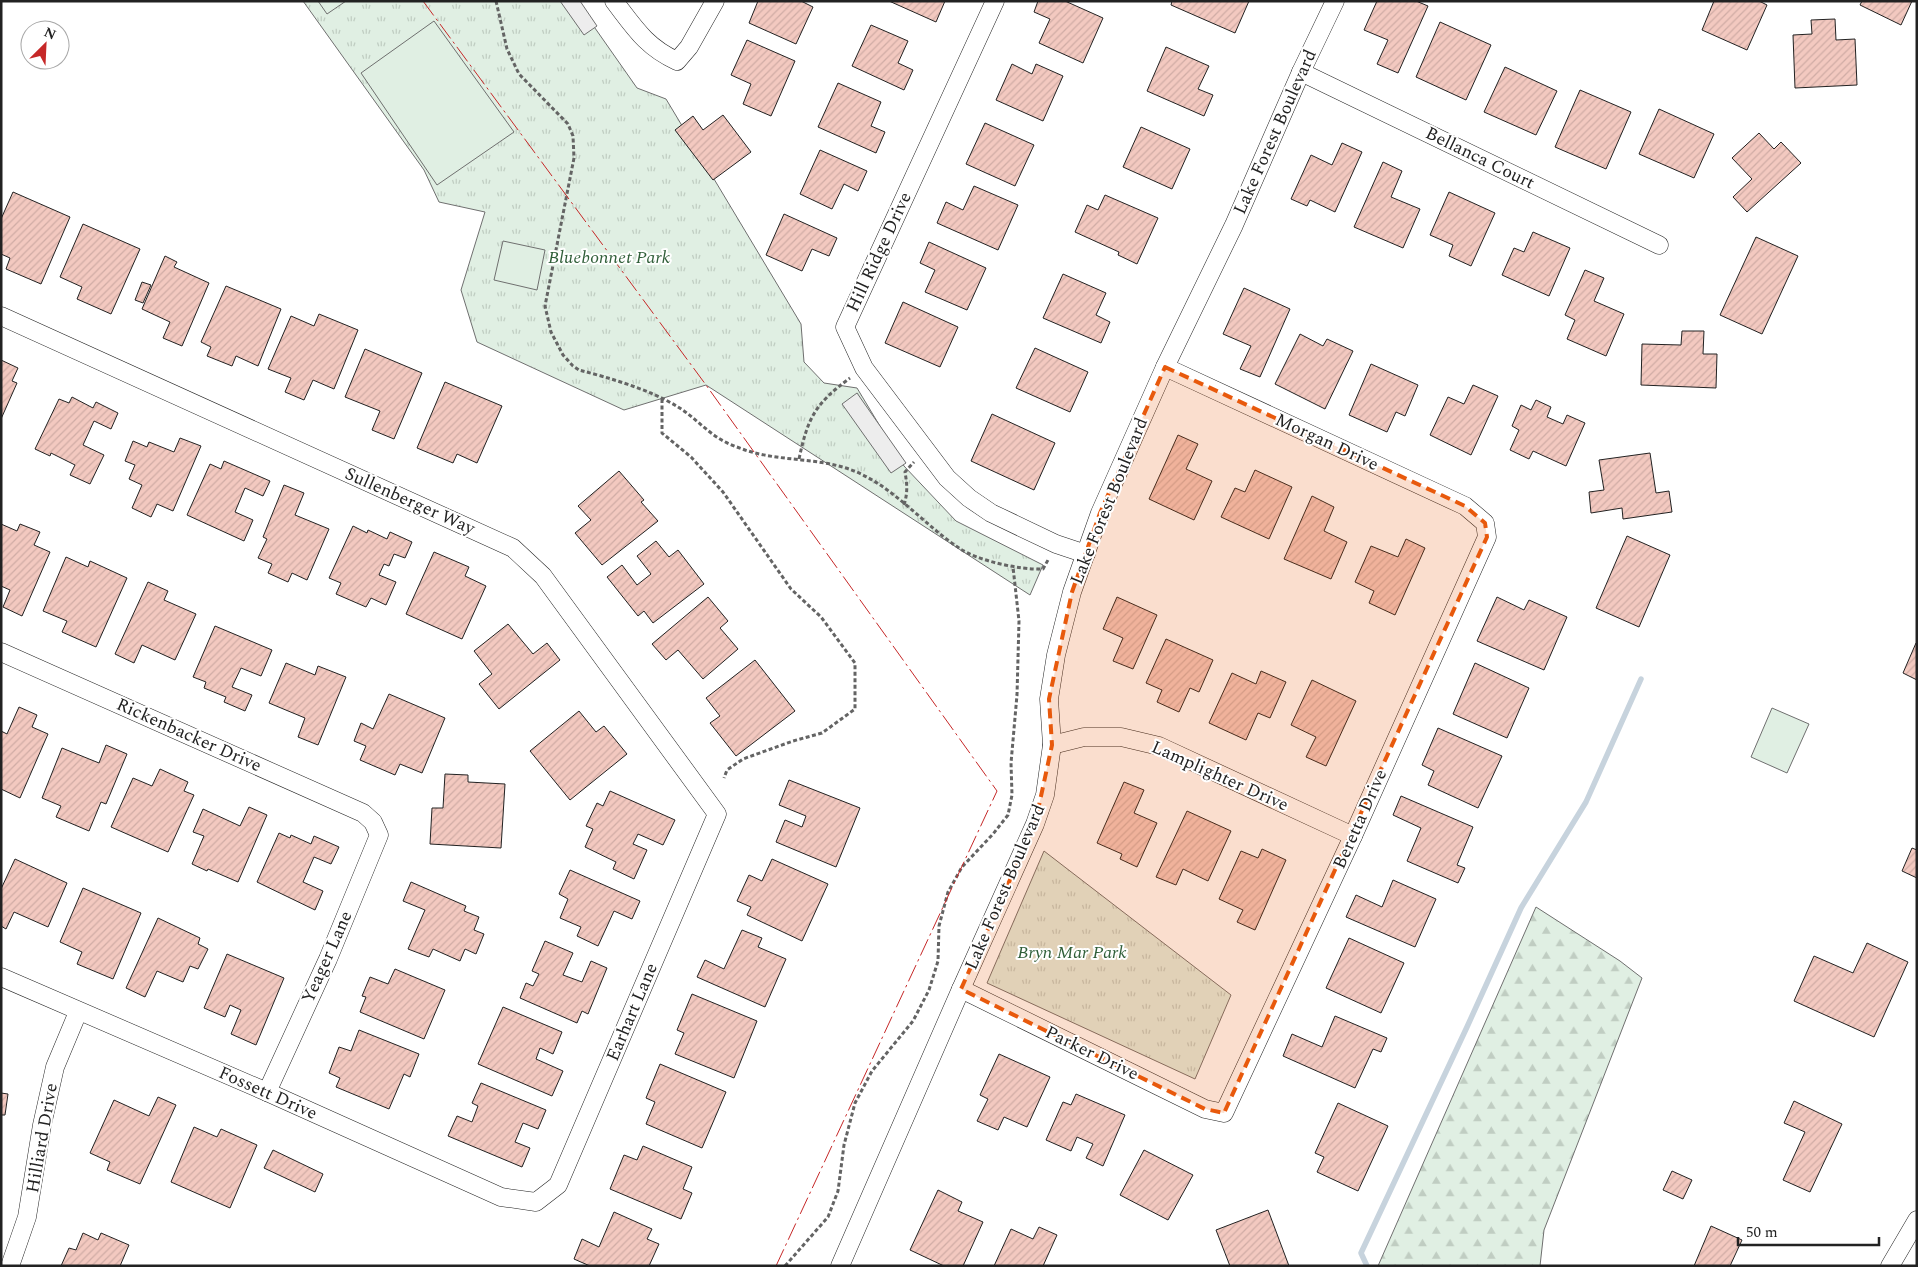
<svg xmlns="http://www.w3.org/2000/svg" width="1918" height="1267" font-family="Spectral,serif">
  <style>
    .grass { fill: url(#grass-tufts); stroke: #6f6f6f }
    .forest { fill: url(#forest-firs); stroke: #6f6f6f }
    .pitch { fill: #e0efe3; stroke: #6f6f6f }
    .parking { fill: #ededed; stroke: #6f6f6f }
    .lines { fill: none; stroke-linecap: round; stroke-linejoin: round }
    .stream { stroke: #c7d3dd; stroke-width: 5.5 }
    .building { fill: url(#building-hatch); stroke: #222 }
    .street-casing { stroke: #222; stroke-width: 19 }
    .path { stroke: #646464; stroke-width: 3; stroke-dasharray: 4 2.5; stroke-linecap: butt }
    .street { stroke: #fff; stroke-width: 18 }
    .power { stroke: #c62828; stroke-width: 1; stroke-dasharray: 18 4 2.5 4; stroke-linecap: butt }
    .marked { fill: #e8590c; fill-opacity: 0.2; stroke: #e8590c; stroke-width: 4; stroke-dasharray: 10 6; stroke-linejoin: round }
    .labels { text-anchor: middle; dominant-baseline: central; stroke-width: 4; stroke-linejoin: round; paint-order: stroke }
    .street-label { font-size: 18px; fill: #222; stroke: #fff }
    .park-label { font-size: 18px; font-style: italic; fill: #2f5e38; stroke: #fff }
  </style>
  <defs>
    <pattern id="grass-tufts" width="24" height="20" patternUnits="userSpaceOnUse" patternTransform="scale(1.25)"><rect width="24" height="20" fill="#e0efe3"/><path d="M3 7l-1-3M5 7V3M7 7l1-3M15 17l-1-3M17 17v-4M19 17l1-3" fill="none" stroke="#c0cdc2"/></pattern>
    <pattern id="forest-firs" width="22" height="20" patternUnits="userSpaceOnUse" patternTransform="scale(1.25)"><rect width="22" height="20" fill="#e0efe3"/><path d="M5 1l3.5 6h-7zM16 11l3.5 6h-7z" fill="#c0cdc2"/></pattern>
    <pattern id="building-hatch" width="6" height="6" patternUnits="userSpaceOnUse" patternTransform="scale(1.25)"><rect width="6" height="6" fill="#f3c9c0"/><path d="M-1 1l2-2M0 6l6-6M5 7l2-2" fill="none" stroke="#d0aca5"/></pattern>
  </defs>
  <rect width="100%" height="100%" fill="#fff"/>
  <g class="grass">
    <path d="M303 1H576L637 88 666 99 801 324 804 362 824 383 857 388 904 466 956 521 1043 565 1030 595 706 385 624 410 477 342 461 290 485 212 439 202 424 170Z"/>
    <path d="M1044 851 1231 995 1195 1079 987 983Z"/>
  </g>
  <path class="forest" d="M1536 907 1620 961 1642 978 1544 1230 1540 1266H1378Z"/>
  <g class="pitch">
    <path d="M318 1H346L327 14Z"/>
    <path d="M434 21 514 132 437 185 361 73Z"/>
    <path d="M503 241 545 250 537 290 494 280Z"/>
    <path d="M1772 708 1809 724 1787 773 1751 757Z"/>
  </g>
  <g class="parking">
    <path d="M560 1H580L597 26 584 35Z"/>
    <path d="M857 393 906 463 891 473 842 404Z"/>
  </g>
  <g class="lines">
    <path class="stream" d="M1367 1266 1361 1253 1467 1027 1521 908 1586 802 1641 679"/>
  </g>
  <g class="building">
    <path d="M758 1H801L813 7 796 44 749 23Z"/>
    <path d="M889 1H945L936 22Z"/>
    <path d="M1038 1H1065L1103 18 1083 63 1039 43 1050 19 1034 12Z"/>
    <path d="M1172 1H1249L1235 33 1171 5Z"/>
    <path d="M1377 1H1416L1428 6 1398 73 1377 64 1388 40 1364 30Z"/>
    <path d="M1714 1H1759L1767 5 1747 50 1702 30Z"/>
    <path d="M1862 1H1912L1901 25 1860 5Z"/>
    <path d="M1835 19 1836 40 1855 39 1857 85 1795 88 1793 35 1812 34 1811 20Z"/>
    <path d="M1440 22 1491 45 1466 100 1416 77Z"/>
    <path d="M871 25 908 41 898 63 913 70 904 90 852 66Z"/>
    <path d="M747 40 795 61 771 116 743 104 751 84 731 75Z"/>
    <path d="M1166 47 1209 66 1198 89 1213 95 1204 116 1147 91Z"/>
    <path d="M1012 64 1032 74 1036 64 1063 76 1043 121 996 100Z"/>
    <path d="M1505 67 1557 91 1536 135 1484 112Z"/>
    <path d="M838 83 881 102 871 126 885 132 876 153 818 127Z"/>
    <path d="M1580 90 1631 112 1606 169 1555 147Z"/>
    <path d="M1659 109 1714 134 1694 178 1639 154Z"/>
    <path d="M723 115 751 152 713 180 675 130 693 116 703 130Z"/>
    <path d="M985 123 1034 145 1015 186 966 164Z"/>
    <path d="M1141 127 1190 149 1172 189 1123 167Z"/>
    <path d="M1759 133 1774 149 1781 142 1801 163 1747 212 1733 197 1752 179 1732 158Z"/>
    <path d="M1342 143 1362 152 1335 212 1310 200 1307 206 1291 199 1311 155 1332 165Z"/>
    <path d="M820 150 867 171 858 191 844 184 832 209 800 194Z"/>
    <path d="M1383 162 1402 171 1391 197 1420 209 1403 248 1354 227Z"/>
    <path d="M974 186 1018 205 998 250 937 223 946 202 963 210Z"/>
    <path d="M13 192 70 217 41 284 6 269 10 258 1 254V219Z"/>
    <path d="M1449 192 1495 213 1471 266 1449 256 1453 245 1430 235Z"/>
    <path d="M1105 195 1158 218 1137 264 1118 255 1119 252 1075 232 1087 205 1098 210Z"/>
    <path d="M784 214 837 238 829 256 812 249 802 271 766 255Z"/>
    <path d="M83 224 140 249 111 314 77 299 82 287 60 277Z"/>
    <path d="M1533 232 1570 248 1549 296 1502 275 1514 248 1524 252Z"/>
    <path d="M1756 237 1798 256 1762 334 1720 315Z"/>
    <path d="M929 242 986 268 967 310 925 292 935 270 920 263Z"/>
    <path d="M165 256 177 262 174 267 209 283 182 346 163 338 170 322 142 309Z"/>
    <path d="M1585 270 1604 278 1594 301 1624 314 1606 356 1567 339 1575 320 1565 315Z"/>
    <path d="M1063 274 1106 293 1096 315 1110 322 1101 343 1043 318Z"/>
    <path d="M142 282 151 285 143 303 135 300Z"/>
    <path d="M226 286 281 309 258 366 236 356 232 366 207 356 211 347 201 342Z"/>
    <path d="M1244 288 1290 309 1260 377 1240 369 1251 346 1223 334Z"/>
    <path d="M903 302 958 327 940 367 885 343Z"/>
    <path d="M319 314 358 330 334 389 313 380 304 400 285 392 291 378 268 369 291 316 314 326Z"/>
    <path d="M1682 331H1704L1703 354H1717L1716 388 1641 385 1642 344 1681 345Z"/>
    <path d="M1300 334 1323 346 1327 339 1353 351 1325 409 1275 384Z"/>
    <path d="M1035 348 1088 372 1070 412 1016 388Z"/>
    <path d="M365 349 422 373 394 439 372 430 380 411 345 397Z"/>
    <path d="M1 360 18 368 12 381 17 383 1 419Z"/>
    <path d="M1371 364 1418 385 1405 416 1396 412 1387 432 1349 415Z"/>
    <path d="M445 382 502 406 477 463 457 454 453 463 417 448Z"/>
    <path d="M1473 385 1498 396 1471 455 1430 435 1448 397 1464 404Z"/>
    <path d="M72 397 93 408 96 402 118 413 111 429 94 421 83 445 104 455 90 484 70 475 75 465 51 453 50 456 35 449 59 399 69 403Z"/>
    <path d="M1536 400 1551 407 1547 417 1563 424 1567 415 1585 423 1566 466 1533 451 1529 459 1510 450 1519 430 1512 426 1521 405 1531 410Z"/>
    <path d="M992 414 1055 443 1034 490 971 461Z"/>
    <path d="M1178 435 1198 444 1186 469 1212 481 1194 520 1149 499Z"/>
    <path d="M180 438 201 446 173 511 157 504 151 517 132 508 142 485 129 479 135 465 125 461 133 441 147 447 149 442 174 452Z"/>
    <path d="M1650 453 1656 493 1669 491 1672 512 1623 519 1622 508 1591 513 1589 492 1604 490 1599 460Z"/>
    <path d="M224 461 270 481 263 496 245 488 235 512 253 520 244 541 187 515 210 464 221 469Z"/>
    <path d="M1255 470 1292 487 1269 539 1221 517 1235 488 1245 492Z"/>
    <path d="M619 471 644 500 641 502 658 521 602 565 575 533 591 520 578 506Z"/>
    <path d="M284 485 304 493 295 515 329 529 307 580 292 573 288 582 268 573 272 564 258 558 267 539 263 537Z"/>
    <path d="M1312 496 1334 507 1324 531 1347 542 1331 579 1284 559Z"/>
    <path d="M1 524 17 531 20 524 40 532 34 545 50 552 22 616 3 607 10 590 1 586Z"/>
    <path d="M353 526 367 533 368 530 387 539 390 532 412 542 405 558 394 554 389 566 384 564 379 575 396 582 386 605 371 598 366 607 336 594 341 583 329 578Z"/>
    <path d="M1627 536 1670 555 1639 627 1596 608Z"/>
    <path d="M1406 539 1425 548 1395 615 1369 603 1374 591 1355 582 1371 546 1398 557Z"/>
    <path d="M656 541 669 557 678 550 704 584 653 623 644 611 638 616 607 577 622 565 637 585 651 574 637 556Z"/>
    <path d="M434 552 469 567 465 576 486 586 462 639 406 614Z"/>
    <path d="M66 557 88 567 90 561 127 578 96 647 62 632 67 621 43 611Z"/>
    <path d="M148 582 168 591 164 600 196 614 175 660 142 645 134 663 115 654Z"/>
    <path d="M708 597 728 621 720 628 738 649 703 679 678 650 666 660 652 644Z"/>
    <path d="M1117 597 1157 615 1133 669 1113 661 1123 638 1103 629Z"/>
    <path d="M1497 597 1524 610 1529 600 1567 617 1544 670 1477 641Z"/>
    <path d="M508 624 533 654 547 643 560 660 499 709 479 684 492 674 474 651Z"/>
    <path d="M215 626 272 650 261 676 241 668 232 687 252 695 245 711 224 702 226 697 204 688 206 682 193 677Z"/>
    <path d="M1166 639 1213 660 1199 692 1190 688 1179 712 1157 702 1162 690 1146 683Z"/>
    <path d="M1916 643H1917V680L1903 673Z"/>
    <path d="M755 660 795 711 736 756 710 723 720 716 706 698Z"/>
    <path d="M286 663 315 675 318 666 346 677 318 745 298 737 305 718 269 703Z"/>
    <path d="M1475 663 1529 688 1507 738 1453 714Z"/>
    <path d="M1261 671 1286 682 1270 718 1258 713 1246 740 1209 723 1232 673 1256 684Z"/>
    <path d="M1312 680 1356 701 1326 766 1306 757 1316 737 1291 725Z"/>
    <path d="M389 694 445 718 422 773 400 764 395 775 360 760 366 746 354 741 361 723 373 729Z"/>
    <path d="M19 707 37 715 32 727 48 734 20 798 1 789V731L7 734Z"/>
    <path d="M579 711 596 732 604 726 627 754 570 800 530 751Z"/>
    <path d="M1438 728 1502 756 1478 808 1428 785 1434 771 1422 765Z"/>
    <path d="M106 745 127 754 106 804 101 802 89 831 56 817 61 806 42 798 62 748 99 763Z"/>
    <path d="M160 769 188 782 184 791 194 795 168 852 111 827 133 778 152 786Z"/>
    <path d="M445 774 468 775V782L505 784 501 848 430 844 432 808H443Z"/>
    <path d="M789 780 860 808 836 867 776 842 785 820 802 827 806 816 779 805Z"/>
    <path d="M1124 782 1144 790 1134 813 1157 823 1137 867 1120 859 1122 854 1097 843Z"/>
    <path d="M610 791 675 820 663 845 638 834 633 844 647 850 634 879 613 869 616 862 585 847 593 829 586 826 597 803 603 806Z"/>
    <path d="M1401 796 1473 827 1457 865 1465 868 1458 883 1407 861 1421 828 1393 815Z"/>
    <path d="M249 807 267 815 238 882 208 869 207 871 192 864 204 836 193 832 203 809 240 826Z"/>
    <path d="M1187 811 1231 831 1208 881 1183 869 1176 885 1156 877Z"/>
    <path d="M279 833 290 838 291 835 311 844 314 836 339 847 331 864 314 857 303 882 323 891 315 910 257 882Z"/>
    <path d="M1912 848 1917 850V878L1902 871Z"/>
    <path d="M1262 849 1286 860 1255 930 1237 922 1243 910 1219 899 1241 851 1258 858Z"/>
    <path d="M15 859 67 883 48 927 14 912 6 929 1 926V889Z"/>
    <path d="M772 859 828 884 802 941 747 915 751 907 737 901 749 875 762 881Z"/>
    <path d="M570 870 640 901 632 919 614 911 598 946 577 936 581 927 560 918 568 899 559 894Z"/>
    <path d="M1393 880 1436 899 1415 947 1346 917 1356 895 1382 907Z"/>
    <path d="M411 882 466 906 464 911 479 917 474 930 484 934 476 954 465 949 460 961 433 949 429 957 408 949 425 910 403 901Z"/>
    <path d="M83 888 141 913 113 979 77 964 82 952 60 942Z"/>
    <path d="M158 918 200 938 198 944 208 949 198 969 190 966 183 982 157 971 145 997 126 988Z"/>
    <path d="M742 930 762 938 758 947 786 959 765 1007 697 977 705 960 724 969Z"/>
    <path d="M1349 938 1404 963 1381 1013 1326 988Z"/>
    <path d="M545 941 573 953 563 975 582 982 591 961 607 968 588 1014 582 1011 577 1023 520 998 526 983 533 986 539 974 532 971Z"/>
    <path d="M1867 943 1908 962 1874 1037 1794 1001 1814 956 1853 973Z"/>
    <path d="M227 954 284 978 256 1045 231 1034 241 1010 230 1005 225 1017 204 1008Z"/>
    <path d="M395 969 445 990 424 1039 360 1012 366 997 362 996 370 977 388 984Z"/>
    <path d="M692 994 757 1021 734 1078 675 1054 684 1033 677 1030Z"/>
    <path d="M503 1007 562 1032 553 1054 540 1048 536 1059 563 1071 552 1096 478 1064Z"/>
    <path d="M1335 1016 1387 1038 1381 1052 1373 1049 1355 1088 1283 1056 1292 1034 1322 1047Z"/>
    <path d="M359 1030 419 1054 410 1077 404 1074 389 1109 336 1087 340 1078 329 1073 339 1047 351 1051Z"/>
    <path d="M999 1054 1050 1077 1027 1127 1004 1117 998 1130 977 1121 988 1099 980 1095Z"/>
    <path d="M660 1064 726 1092 702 1148 646 1124 655 1102 646 1098Z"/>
    <path d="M481 1083 546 1110 538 1129 523 1123 515 1142 530 1148 522 1167 448 1136 457 1116 472 1122 478 1106 472 1103Z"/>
    <path d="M1 1093 8 1094 5 1115H1Z"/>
    <path d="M1076 1094 1125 1115 1103 1166 1086 1158 1093 1144 1077 1137 1071 1151 1046 1140 1063 1102 1071 1105Z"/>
    <path d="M158 1097 176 1105 140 1184 107 1170 110 1162 90 1153 114 1100 149 1116Z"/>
    <path d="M1794 1101 1842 1124 1810 1192 1783 1180 1805 1132 1784 1123Z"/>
    <path d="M1338 1103 1388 1126 1358 1191 1317 1172 1324 1157 1315 1153Z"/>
    <path d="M194 1127 217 1137 221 1129 257 1145 230 1208 171 1182Z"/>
    <path d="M643 1146 692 1167 683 1189 692 1193 681 1219 610 1189 624 1155 637 1160Z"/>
    <path d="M273 1150 323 1174 315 1192 264 1168Z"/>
    <path d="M1144 1150 1193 1175 1168 1220 1120 1195Z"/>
    <path d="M1672 1171 1692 1180 1683 1199 1663 1190Z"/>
    <path d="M938 1190 962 1202 958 1211 983 1222 963 1266H944L910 1250Z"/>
    <path d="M1268 1210 1289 1266H1230L1216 1230Z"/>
    <path d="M614 1212 652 1229 647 1239 659 1244 649 1266H590L574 1259 582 1239 599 1247Z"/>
    <path d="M1711 1226 1742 1240 1730 1266H1694Z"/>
    <path d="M1039 1227 1057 1235 1043 1266H994L1011 1229 1033 1239Z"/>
    <path d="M83 1233 98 1240 101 1233 129 1245 120 1266H61L69 1248 76 1250Z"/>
  </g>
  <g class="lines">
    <defs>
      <g id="street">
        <path d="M614 1C634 27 646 47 677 61L689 47 715 1"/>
        <path d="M995 1 845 327 864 368 947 478 969 498 991 513 1056 544 1086 554"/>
        <path d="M1301 72 1659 245"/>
        <path d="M1 316 513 548 543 576 717 814 558 1185 536 1202 501 1197 267 1092 1 977"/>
        <path d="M1 652 363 813 373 822 379 835 328 959 267 1092"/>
        <path d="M1052 745 1084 737H1121L1159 746 1353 836"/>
        <path d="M961 989 1205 1109 1224 1113 1353 836 1487 537 1485 523 1465 506 1165 367"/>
        <path d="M10 1266 27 1217 42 1125 55 1067 78 1012"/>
        <path d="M840 1266 961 989 1035 824 1045 795 1052 745 1049 699 1056 655 1072 592 1100 513 1165 367 1234 225 1301 72 1335 1"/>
        <path d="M1890 1266 1917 1220"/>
      </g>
    </defs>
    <use href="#street" class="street-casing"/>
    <g class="path">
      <path d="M496 1 507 49 519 74 568 124 573 136 574 158 545 306 551 332 563 355 573 366 579 370C610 378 651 390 678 407 693 416 705 430 720 439 728 444 737 447 745 450 783 463 826 456 863 475 899 493 926 526 959 548 978 561 1020 570 1043 569L1048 560"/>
      <path d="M662 399V433L691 457 723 492 791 589 821 617 855 663V709L822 733 793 741 743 759 727 770 724 778"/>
      <path d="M799 459C808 417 815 404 850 378"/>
      <path d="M904 505C908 492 907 484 905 472L914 462"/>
      <path d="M785 1266 828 1217 838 1191 844 1145 855 1103 872 1071 913 1021 929 990 938 961 939 926 948 892 962 867 993 834 1008 815 1012 795 1011 763 1017 695 1019 621 1013 567"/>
    </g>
    <use href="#street" class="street"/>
    <path class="power" d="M423 1 706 385 997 791 776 1266"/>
  </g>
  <path class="marked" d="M1165 367 1465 506 1485 523 1487 537 1224 1113 1205 1109 961 989 1035 824 1052 745 1049 699 1072 592 1100 513Z"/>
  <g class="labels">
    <g class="street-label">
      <text transform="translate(1275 132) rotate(-66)">Lake Forest Boulevard</text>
      <text transform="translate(1480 158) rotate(26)">Bellanca Court</text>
      <text transform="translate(879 252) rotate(-65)">Hill Ridge Drive</text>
      <text transform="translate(1327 442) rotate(25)">Morgan Drive</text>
      <text transform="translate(410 501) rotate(24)">Sullenberger Way</text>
      <text transform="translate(1109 501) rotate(-68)">Lake Forest Boulevard</text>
      <text transform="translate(189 735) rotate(24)">Rickenbacker Drive</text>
      <text transform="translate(1220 776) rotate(24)">Lamplighter Drive</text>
      <text transform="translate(1360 819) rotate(-66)">Beretta Drive</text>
      <text transform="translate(1005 887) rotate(-67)">Lake Forest Boulevard</text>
      <text transform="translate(327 957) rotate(-66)">Yeager Lane</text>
      <text transform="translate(632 1012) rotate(-67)">Earhart Lane</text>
      <text transform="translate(1092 1053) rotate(26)">Parker Drive</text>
      <text transform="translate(268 1093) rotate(24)">Fossett Drive</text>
      <text transform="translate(42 1138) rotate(-80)">Hilliard Drive</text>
    </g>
    <g class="park-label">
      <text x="609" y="257">Bluebonnet Park</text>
      <text x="1072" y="952">Bryn Mar Park</text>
    </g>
  </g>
  <rect width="1918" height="1267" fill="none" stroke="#222222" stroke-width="5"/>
  <g transform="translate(45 45) rotate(24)"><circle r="24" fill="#ffffff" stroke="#a7a7a7"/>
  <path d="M0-4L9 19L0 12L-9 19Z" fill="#c62828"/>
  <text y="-8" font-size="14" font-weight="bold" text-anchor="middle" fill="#222222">N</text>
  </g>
  <path d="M1738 1237v8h141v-8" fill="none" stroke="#222222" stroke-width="2.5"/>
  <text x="1746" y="1237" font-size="15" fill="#222222" stroke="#ffffff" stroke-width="4" paint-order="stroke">50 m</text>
</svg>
